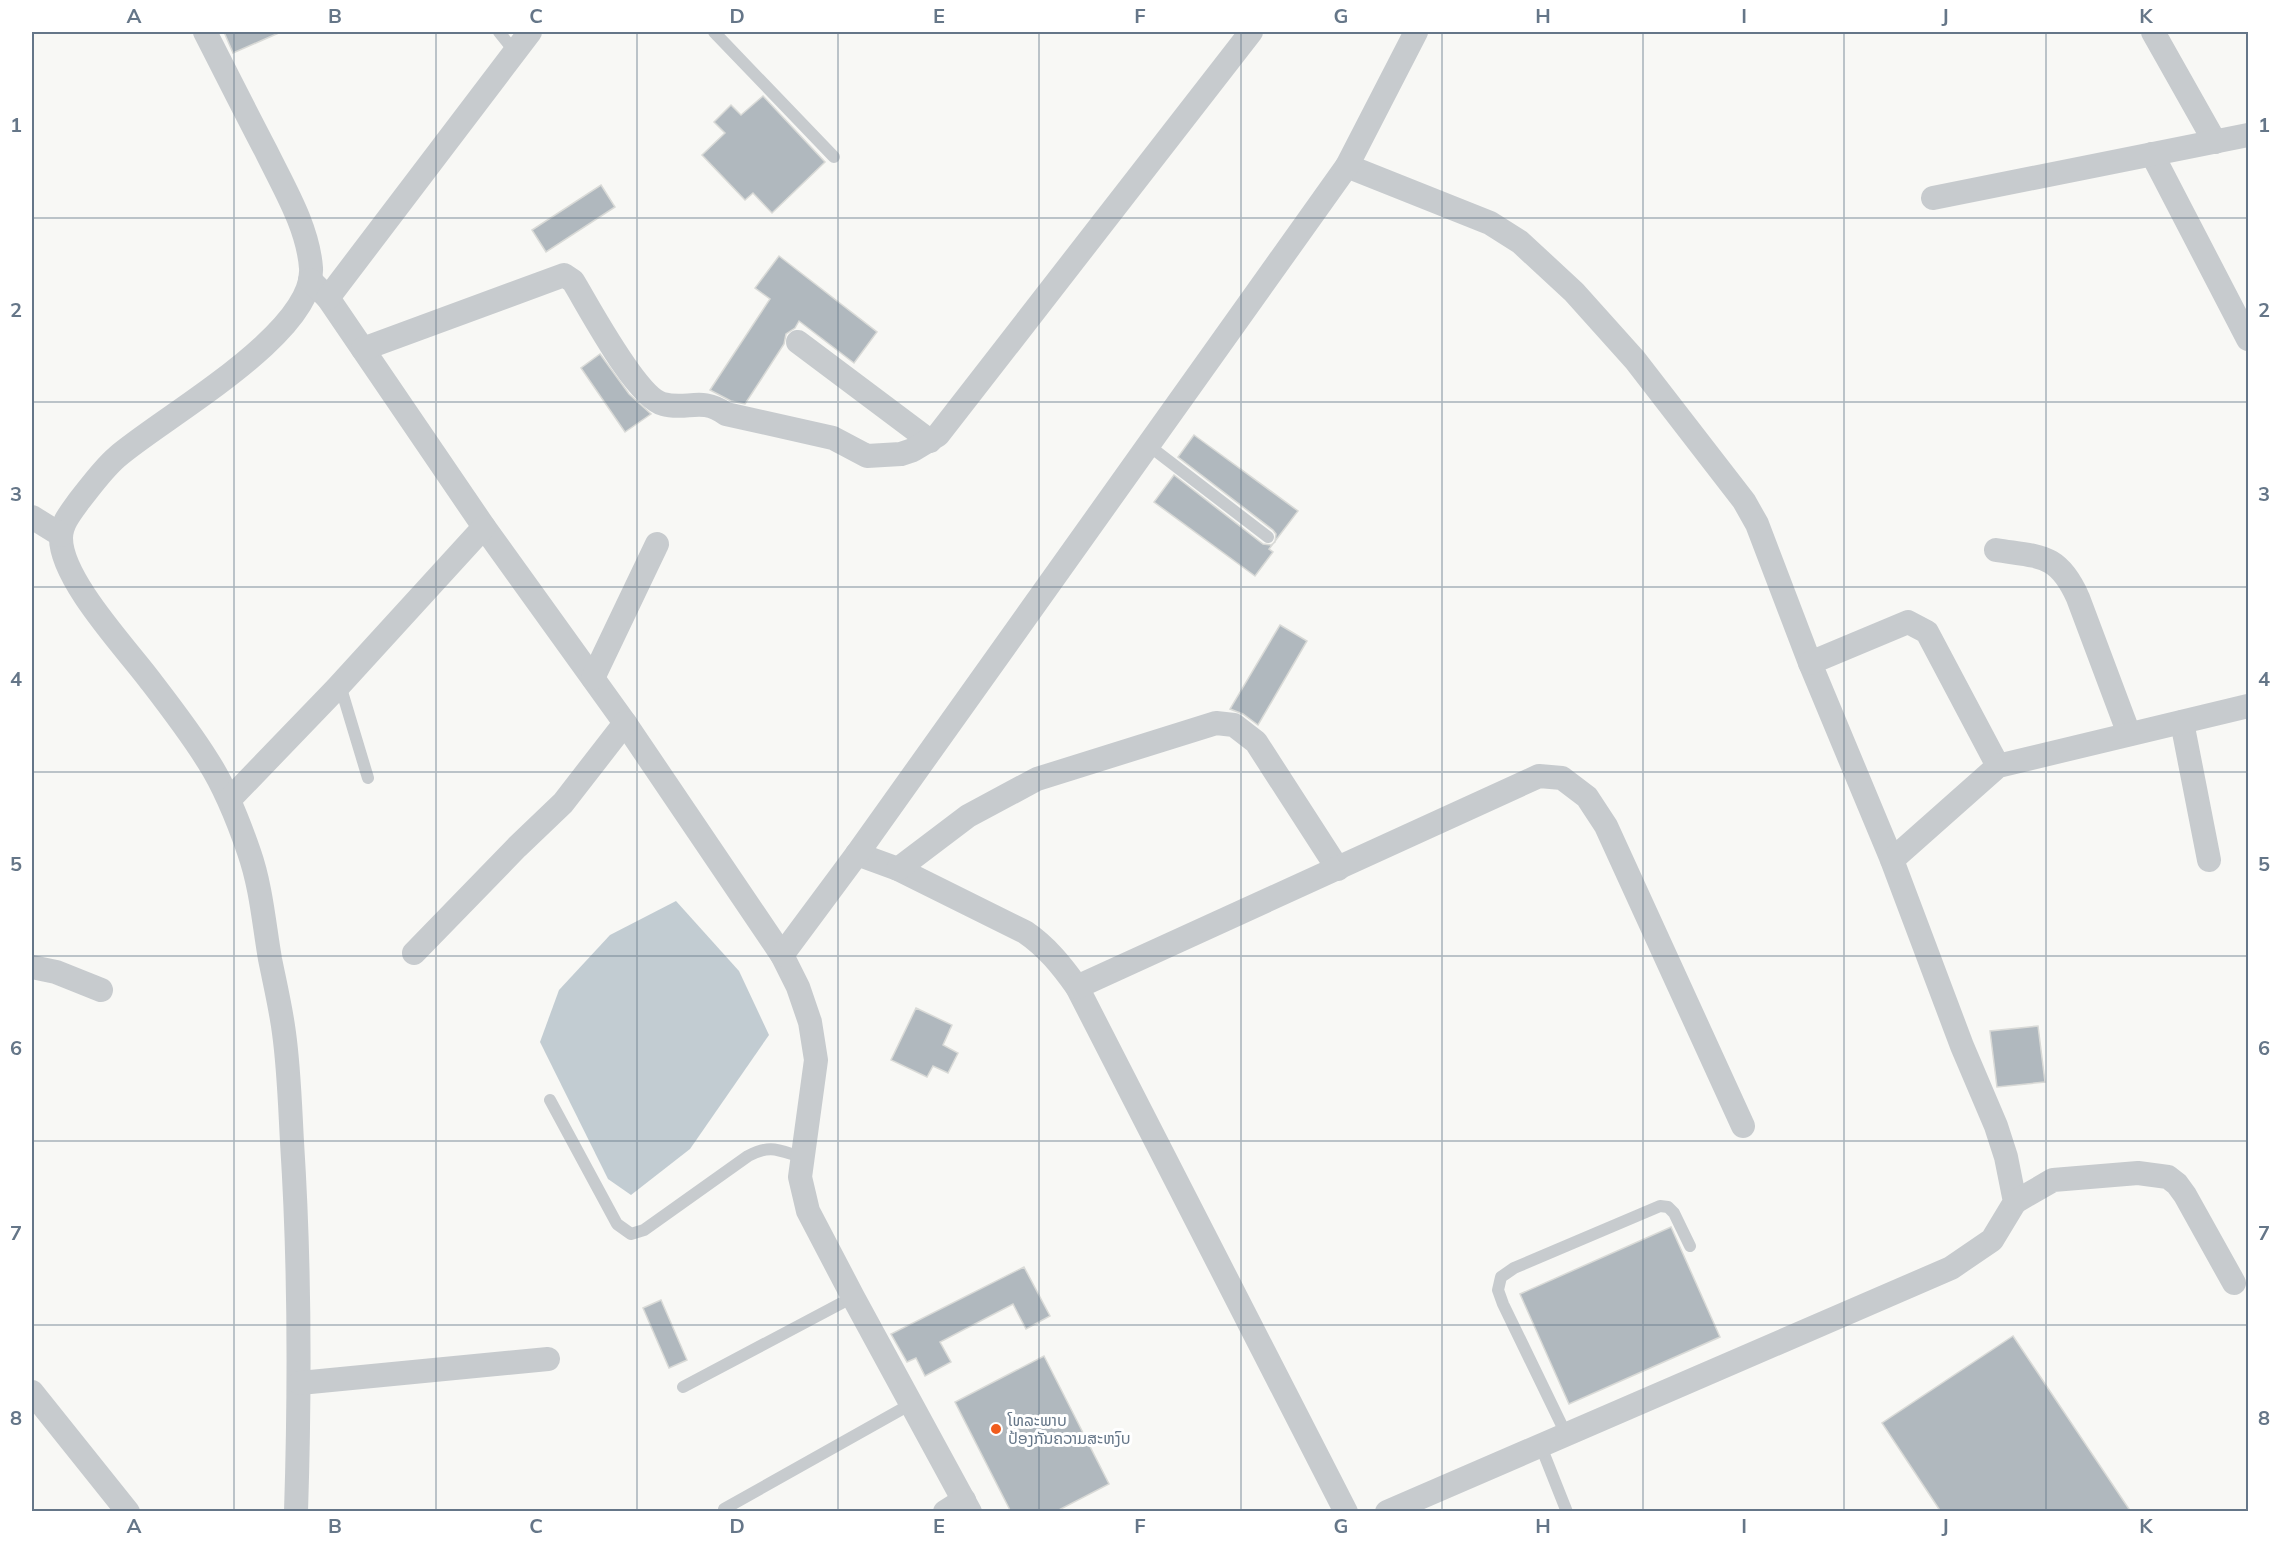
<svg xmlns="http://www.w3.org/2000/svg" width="2280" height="1543" font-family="Mulish,'Noto Sans Lao',sans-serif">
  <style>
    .water { fill: #c2ccd2 }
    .building { fill: #b0b8be; stroke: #d9dad7; stroke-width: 1.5 }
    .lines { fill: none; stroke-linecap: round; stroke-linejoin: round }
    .service { stroke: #c7cbce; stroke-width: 12 }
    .minor { stroke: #c7cbce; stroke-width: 24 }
    .grid { fill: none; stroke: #657688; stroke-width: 1.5; stroke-opacity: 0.55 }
    .poi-dot { fill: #f05c1d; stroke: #fff; stroke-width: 2 }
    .labels { text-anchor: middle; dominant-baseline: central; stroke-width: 6; stroke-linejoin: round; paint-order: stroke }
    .poi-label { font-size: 16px; fill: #657688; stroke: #fff; text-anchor: start }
    .neatline { fill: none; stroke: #657688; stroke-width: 2 }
    .grid-label { font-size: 20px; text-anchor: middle; font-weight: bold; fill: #657688 }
  </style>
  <rect width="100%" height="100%" fill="#f8f8f5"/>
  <path class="water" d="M676 901 739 971 769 1035 690 1149 631 1195 608 1179 540 1042 559 990 610 935Z"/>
  <g class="building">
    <path d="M224 32H281L233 53Z"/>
    <path d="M763 96 825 162 772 213 753 193 745 200 702 155 725 133 714 122 731 105 741 115Z"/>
    <path d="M601 185 615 207 546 252 532 230Z"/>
    <path d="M779 256 877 332 854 363 799 321 795 328 786 334 784 344 745 404 731 401 710 390 770 299 755 288Z"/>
    <path d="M600 354 629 394 651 414 625 432 581 368Z"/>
    <path d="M1194 435 1298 511 1269 549 1273 552 1255 576 1154 502 1174 475 1263 544 1271 545 1275 542 1276 534 1273 530 1178 457Z"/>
    <path d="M1280 625 1307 641 1258 725 1243 714 1230 709Z"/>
    <path d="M916 1008 952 1025 943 1045 958 1053 948 1073 933 1066 927 1077 891 1060Z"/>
    <path d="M2038 1026 2045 1082 1997 1087 1990 1031Z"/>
    <path d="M1671 1227 1720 1337 1569 1404 1520 1294Z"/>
    <path d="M1024 1267 1050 1316 1026 1329 1013 1304 940 1342 951 1362 925 1376 916 1358 907 1362 891 1334Z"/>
    <path d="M661 1300 687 1360 669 1368 643 1308Z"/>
    <path d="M2013 1336 2131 1512H1941L1882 1423Z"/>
    <path d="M1044 1356 1109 1484 1055 1512H1011L955 1402Z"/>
  </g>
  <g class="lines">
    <g class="service">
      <path d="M499 32 515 52"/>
      <path d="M714 32 834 157"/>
      <path d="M1148 445 1268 537"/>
      <path d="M340 685 368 778"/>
      <path d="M550 1100 617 1224 631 1234 644 1230 748 1156C771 1144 778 1150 801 1157"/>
      <path d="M683 1387 853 1297"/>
      <path d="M1566 1434 1503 1304 1498 1290 1501 1277 1514 1268 1660 1206 1668 1207 1674 1213 1690 1246"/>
      <path d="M1540 1444 1567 1512"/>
      <path d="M724 1509 911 1404"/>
    </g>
    <g class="minor">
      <path d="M205 32C225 71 245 111 266 151 284 188 308 227 311 268 315 334 163 417 117 457 103 469 91 486 79 501 71 512 61 524 61 538 61 579 124 646 149 679 169 705 190 732 208 761 226 789 238 820 249 852 261 886 264 924 270 959 275 984 281 1009 284 1033 289 1069 290 1106 292 1142 300 1266 300 1388 296 1512"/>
      <path d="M2153 32 2215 142"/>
      <path d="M2152 154 2248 339"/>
      <path d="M1347 166 1490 223 1520 242 1574 292 1635 360 1744 501 1757 524 1810 663 1892 860 1962 1046 1996 1126 2006 1157 2015 1202 1992 1240 1951 1268 1387 1512"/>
      <path d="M1933 198 2248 135"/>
      <path d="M310 280 328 298 484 527 625 723 782 955 798 987 810 1022 816 1060 800 1177 808 1211 853 1297 970 1512"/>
      <path d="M328 298 530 32"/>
      <path d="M798 342 930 441"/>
      <path d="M363 349 564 275 573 281C589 307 636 397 663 404 687 411 701 396 726 414L833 438 867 456 901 454 913 450 938 435 1251 32"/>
      <path d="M32 517 61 535"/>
      <path d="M1996 550C2040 557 2058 553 2078 598L2129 734"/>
      <path d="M1810 663 1908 622 1927 632 1998 766"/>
      <path d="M593 678 657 544"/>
      <path d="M2182 722 2209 860"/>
      <path d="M230 799 336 689 484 527"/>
      <path d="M857 854 898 869 1025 932C1047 947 1062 966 1077 987L1346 1512"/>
      <path d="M1892 860 1998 766 2248 706"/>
      <path d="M898 869 968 816 1037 779 1216 723 1234 725 1256 742 1338 869"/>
      <path d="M414 953 517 847 563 803 625 723"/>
      <path d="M782 955 857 854 1347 166 1416 32"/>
      <path d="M32 967 56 972 101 990"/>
      <path d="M1077 987 1539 776 1562 778 1587 797 1606 826 1743 1126"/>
      <path d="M2015 1202 2053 1180 2138 1173 2168 1177 2177 1184 2185 1195 2234 1283"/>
      <path d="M300 1383 548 1359"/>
      <path d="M32 1392 128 1512"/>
      <path d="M945 1512 964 1500"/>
    </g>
  </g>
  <path class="grid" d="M234 32V1512M436 32V1512M637 32V1512M838 32V1512M1039 32V1512M1241 32V1512M1442 32V1512M1643 32V1512M1844 32V1512M2046 32V1512M32 218H2248M32 402H2248M32 587H2248M32 772H2248M32 956H2248M32 1141H2248M32 1325H2248"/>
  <circle class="poi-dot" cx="996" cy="1429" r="6"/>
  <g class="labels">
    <g class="poi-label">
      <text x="1008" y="1420">ໂທລະພາບ<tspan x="1008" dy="18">ປ້ອງກັນຄວາມສະຫງົບ</tspan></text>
    </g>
  </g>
  <rect width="2280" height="1543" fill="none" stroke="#ffffff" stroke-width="66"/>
  <rect x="33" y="33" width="2214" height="1477" class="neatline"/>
  <g class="grid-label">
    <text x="134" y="23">A</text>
    <text x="335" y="23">B</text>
    <text x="536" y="23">C</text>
    <text x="737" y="23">D</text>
    <text x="939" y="23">E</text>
    <text x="1140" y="23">F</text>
    <text x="1341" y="23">G</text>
    <text x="1543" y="23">H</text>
    <text x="1744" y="23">I</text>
    <text x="1945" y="23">J</text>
    <text x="2146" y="23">K</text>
    <text x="16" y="132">1</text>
    <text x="2264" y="132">1</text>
    <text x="16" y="317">2</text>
    <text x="2264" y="317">2</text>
    <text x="16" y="501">3</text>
    <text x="2264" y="501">3</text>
    <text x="16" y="686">4</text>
    <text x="2264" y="686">4</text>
    <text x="16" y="871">5</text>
    <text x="2264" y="871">5</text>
    <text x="16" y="1055">6</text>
    <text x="2264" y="1055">6</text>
    <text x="16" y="1240">7</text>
    <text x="2264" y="1240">7</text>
    <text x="16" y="1425">8</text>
    <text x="2264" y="1425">8</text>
    <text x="134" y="1533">A</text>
    <text x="335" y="1533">B</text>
    <text x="536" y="1533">C</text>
    <text x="737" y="1533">D</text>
    <text x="939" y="1533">E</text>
    <text x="1140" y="1533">F</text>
    <text x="1341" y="1533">G</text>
    <text x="1543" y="1533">H</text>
    <text x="1744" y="1533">I</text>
    <text x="1945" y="1533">J</text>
    <text x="2146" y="1533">K</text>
  </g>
</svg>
